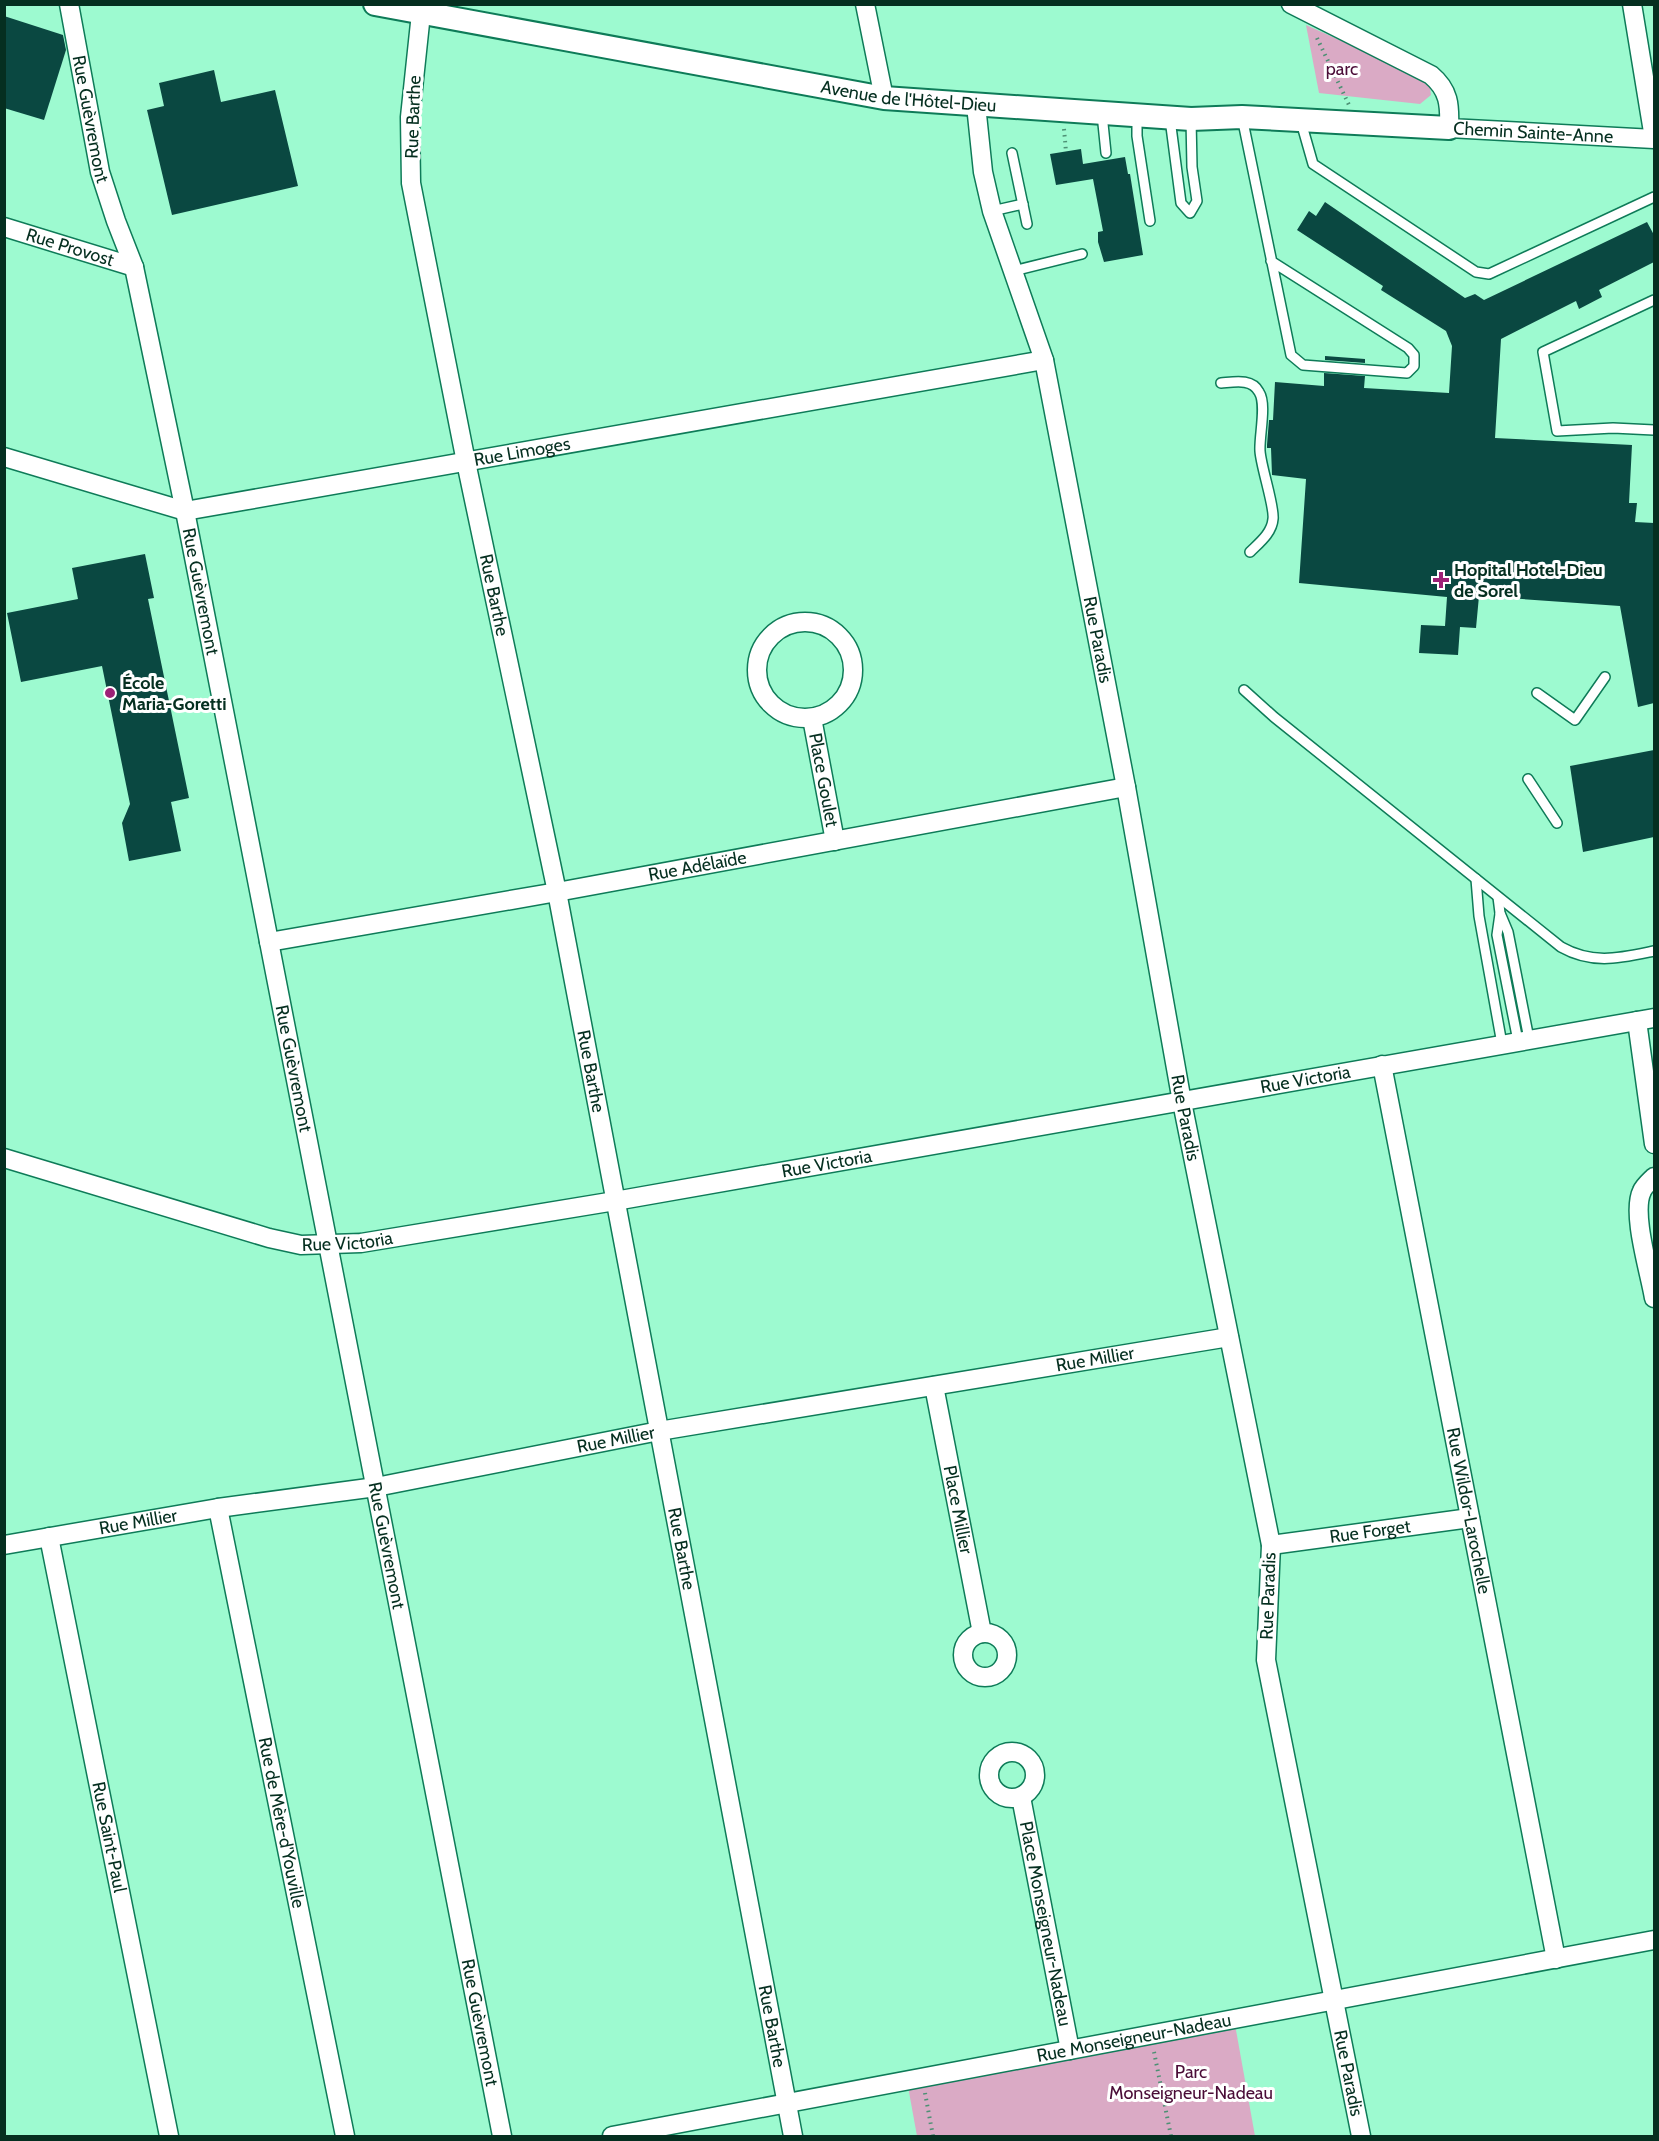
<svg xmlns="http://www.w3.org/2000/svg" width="1659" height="2141" font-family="Cabin,sans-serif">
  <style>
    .park { fill: #daaac5 }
    .building { fill: #0a4841 }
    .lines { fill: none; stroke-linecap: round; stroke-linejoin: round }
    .service-casing { stroke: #0e7b58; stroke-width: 12 }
    .minor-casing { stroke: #0e7b58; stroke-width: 21 }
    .tertiary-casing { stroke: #0e7b58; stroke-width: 26 }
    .path { stroke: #4d9074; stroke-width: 4; stroke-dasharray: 1.5 4.5; stroke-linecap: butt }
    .service { stroke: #fff; stroke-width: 9 }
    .minor { stroke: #fff; stroke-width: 18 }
    .tertiary { stroke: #fff; stroke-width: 22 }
    .poi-dot { fill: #9d2176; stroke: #fff; stroke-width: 2 }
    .labels { text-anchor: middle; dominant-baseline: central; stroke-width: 6; stroke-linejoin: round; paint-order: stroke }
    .park-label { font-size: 18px; fill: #4a0c37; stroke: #fff }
    .street-label { font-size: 18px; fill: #052f20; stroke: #fff }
    .poi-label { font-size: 18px; font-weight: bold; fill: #052f20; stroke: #fff; text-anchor: start }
  </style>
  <rect width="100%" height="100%" fill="#9dfad0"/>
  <g class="park">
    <path d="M1306 25 1429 80 1431 95 1420 104 1319 93Z"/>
    <path d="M1234 2019 1255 2136H917L907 2081Z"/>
  </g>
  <g class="building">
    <path d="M4 16 63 35 66 50 44 120 4 108Z"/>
    <path d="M214 70 221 102 275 90 298 186 172 215 147 110 164 106 159 83Z"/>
    <path d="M1081 149 1083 164 1125 157 1128 174H1130L1143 255 1104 262 1098 242V232L1103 231 1093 179 1056 185 1050 154Z"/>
    <path d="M1325 202 1465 298 1475 294 1484 300 1647 222 1654 235V262L1599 290 1602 297 1579 309 1576 301 1501 339 1495 438 1632 445 1629 503H1637L1635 522 1654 523V703L1638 707 1620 606 1479 596 1476 628 1460 627 1458 655 1419 653 1421 625 1445 626 1447 597 1299 583 1306 479 1272 475 1271 448H1267V445L1269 420H1273L1275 382 1324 386V373L1365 376 1364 388 1449 393 1452 346 1446 331 1381 290 1383 286 1297 230 1309 211 1316 216Z"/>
    <path d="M1325 356 1365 359V363L1325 360Z"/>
    <path d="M145 554 154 598 148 599 189 798 171 802 181 851 129 861 122 823 130 804 102 666 21 682 7 613 78 599 72 568Z"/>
    <path d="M1654 750V837L1583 852 1570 766Z"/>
  </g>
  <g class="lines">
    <defs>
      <g id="service">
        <path d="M1102 114 1106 153"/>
        <path d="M1137 116V136L1150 221"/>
        <path d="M1242 117 1291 355 1303 365 1407 373 1414 366V355L1408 348 1271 261"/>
        <path d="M1170 119 1181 203 1190 213 1197 201 1192 167 1191 119"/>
        <path d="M1301 122 1313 164 1476 272 1489 274 1654 197"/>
        <path d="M1012 153 1027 224"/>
        <path d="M992 211 1023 204"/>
        <path d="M1013 271 1082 254"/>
        <path d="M1654 300 1543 352 1557 431 1613 428 1654 430"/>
        <path d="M1221 383C1234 382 1252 378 1259 392 1267 404 1259 436 1260 451 1261 467 1275 508 1273 519 1272 533 1259 543 1250 552"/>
        <path d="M1244 690 1274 717 1561 947C1593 965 1620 958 1654 951"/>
        <path d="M1537 693 1575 720 1605 677"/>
        <path d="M1528 779 1557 823"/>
        <path d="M1476 879 1479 916 1502 1044"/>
        <path d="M1498 897 1500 913 1508 932 1529 1039"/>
        <path d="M1500 914 1497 935 1518 1041"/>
      </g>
      <g id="minor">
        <path id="s1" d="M69 4 100 172 116 221 134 267 185 511 502 2136"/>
        <path id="s2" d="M422 4 410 117 411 183 466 462 557 892 793 2136"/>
        <path d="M865 4 884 98"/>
        <path id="s3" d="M1291 4 1431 75C1449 90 1450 105 1449 128L1654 139"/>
        <path d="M1632 4 1654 138"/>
        <path id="s4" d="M976 105 983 172 992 211 1044 360 1126 787 1182 1102 1271 1545 1266 1660 1361 2136"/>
        <path id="s5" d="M4 227 134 267"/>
        <path id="s6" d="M4 457 185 511 1044 360"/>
        <circle cx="805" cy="670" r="48"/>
        <path id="s7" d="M812 718 835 841"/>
        <path id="s8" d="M269 942 557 892 1126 787"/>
        <path d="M1637 1021 1654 1144"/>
        <path id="s9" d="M1382 1065 1556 1959"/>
        <path id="s10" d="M4 1158 269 1238 301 1245 361 1243 615 1201 1654 1018"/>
        <path d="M1654 1177C1650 1181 1644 1186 1642 1191 1631 1213 1650 1273 1654 1298"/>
        <path id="s11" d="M934 1386 982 1633"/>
        <path id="s12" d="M218 1508 345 2136"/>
        <path id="s13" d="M49 1537 169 2136"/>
        <path id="s14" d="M4 1545 218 1508 376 1487 659 1431 1229 1337"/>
        <path id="s15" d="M1271 1545 1470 1518"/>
        <circle cx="985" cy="1655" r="22"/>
        <circle cx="1012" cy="1775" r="23"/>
        <path id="s16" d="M1021 1797 1070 2050"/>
        <path id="s17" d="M612 2136 1654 1940"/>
      </g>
      <g id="tertiary">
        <path id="s18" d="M375 4 884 98 1191 119 1242 117 1449 128"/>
      </g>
    </defs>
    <use href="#service" class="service-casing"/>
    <use href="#minor" class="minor-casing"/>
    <use href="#tertiary" class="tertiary-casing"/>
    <g class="path">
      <path d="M1317 38 1349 105"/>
      <path d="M1064 129 1066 152"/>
      <path d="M1154 2052 1171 2136"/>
      <path d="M925 2093 933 2136"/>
    </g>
    <use href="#service" class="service"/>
    <use href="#minor" class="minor"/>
    <use href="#tertiary" class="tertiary"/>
  </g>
  <g class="poi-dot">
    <path d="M1438 571h6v6h6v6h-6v6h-6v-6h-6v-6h6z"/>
    <circle cx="110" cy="693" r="6"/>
  </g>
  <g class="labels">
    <g class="park-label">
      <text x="1342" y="69">parc</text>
      <text x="1191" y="2072">Parc<tspan x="1191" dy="21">Monseigneur-Nadeau</tspan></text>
    </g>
    <g class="street-label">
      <text stroke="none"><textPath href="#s18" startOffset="542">Avenue de l'Hôtel-Dieu</textPath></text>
      <text transform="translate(413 117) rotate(-88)">Rue Barthe</text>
      <text stroke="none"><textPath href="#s1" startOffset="117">Rue Guèvremont</textPath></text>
      <text stroke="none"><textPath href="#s3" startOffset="300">Chemin Sainte-Anne</textPath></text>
      <text stroke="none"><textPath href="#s5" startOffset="69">Rue Provost</textPath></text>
      <text stroke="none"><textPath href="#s6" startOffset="531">Rue Limoges</textPath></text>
      <text stroke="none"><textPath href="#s1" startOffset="603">Rue Guèvremont</textPath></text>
      <text stroke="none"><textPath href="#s2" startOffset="600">Rue Barthe</textPath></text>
      <text stroke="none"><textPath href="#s4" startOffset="550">Rue Paradis</textPath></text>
      <text stroke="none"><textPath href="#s7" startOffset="63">Place Goulet</textPath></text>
      <text stroke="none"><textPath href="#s8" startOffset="435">Rue Adélaïde</textPath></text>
      <text stroke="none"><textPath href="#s1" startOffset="1089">Rue Guèvremont</textPath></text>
      <text stroke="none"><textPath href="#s2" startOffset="1086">Rue Barthe</textPath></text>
      <text stroke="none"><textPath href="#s10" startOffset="1328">Rue Victoria</textPath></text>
      <text stroke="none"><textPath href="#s4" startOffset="1036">Rue Paradis</textPath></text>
      <text stroke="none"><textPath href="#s10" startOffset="842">Rue Victoria</textPath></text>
      <text stroke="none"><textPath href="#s10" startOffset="356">Rue Victoria</textPath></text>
      <text stroke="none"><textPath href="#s14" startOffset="1107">Rue Millier</textPath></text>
      <text stroke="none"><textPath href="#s14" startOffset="621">Rue Millier</textPath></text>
      <text stroke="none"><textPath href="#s11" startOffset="126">Place Millier</textPath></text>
      <text stroke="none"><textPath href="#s9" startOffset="454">Rue Wildor-Larochelle</textPath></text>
      <text stroke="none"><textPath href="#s14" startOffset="136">Rue Millier</textPath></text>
      <text stroke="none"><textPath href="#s15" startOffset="100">Rue Forget</textPath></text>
      <text stroke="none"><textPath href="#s1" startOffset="1575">Rue Guèvremont</textPath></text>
      <text stroke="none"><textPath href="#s2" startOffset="1572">Rue Barthe</textPath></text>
      <text transform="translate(1268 1596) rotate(-88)">Rue Paradis</text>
      <text stroke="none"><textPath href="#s12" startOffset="321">Rue de Mère-d'Youville</textPath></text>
      <text stroke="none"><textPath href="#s13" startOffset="306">Rue Saint-Paul</textPath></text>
      <text stroke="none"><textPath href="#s16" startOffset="129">Place Monseigneur-Nadeau</textPath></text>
      <text stroke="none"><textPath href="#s1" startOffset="2061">Rue Guèvremont</textPath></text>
      <text stroke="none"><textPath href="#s2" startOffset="2058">Rue Barthe</textPath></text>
      <text stroke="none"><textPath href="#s17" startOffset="531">Rue Monseigneur-Nadeau</textPath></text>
      <text stroke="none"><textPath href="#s4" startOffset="2008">Rue Paradis</textPath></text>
    </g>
    <g class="poi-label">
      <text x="1454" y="570">Hopital Hotel-Dieu<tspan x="1454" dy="21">de Sorel</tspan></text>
      <text x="122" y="683">École<tspan x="122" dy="21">Maria-Goretti</tspan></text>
    </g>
  </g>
  <rect width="1659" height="2141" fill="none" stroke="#052f20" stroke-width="12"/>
</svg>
